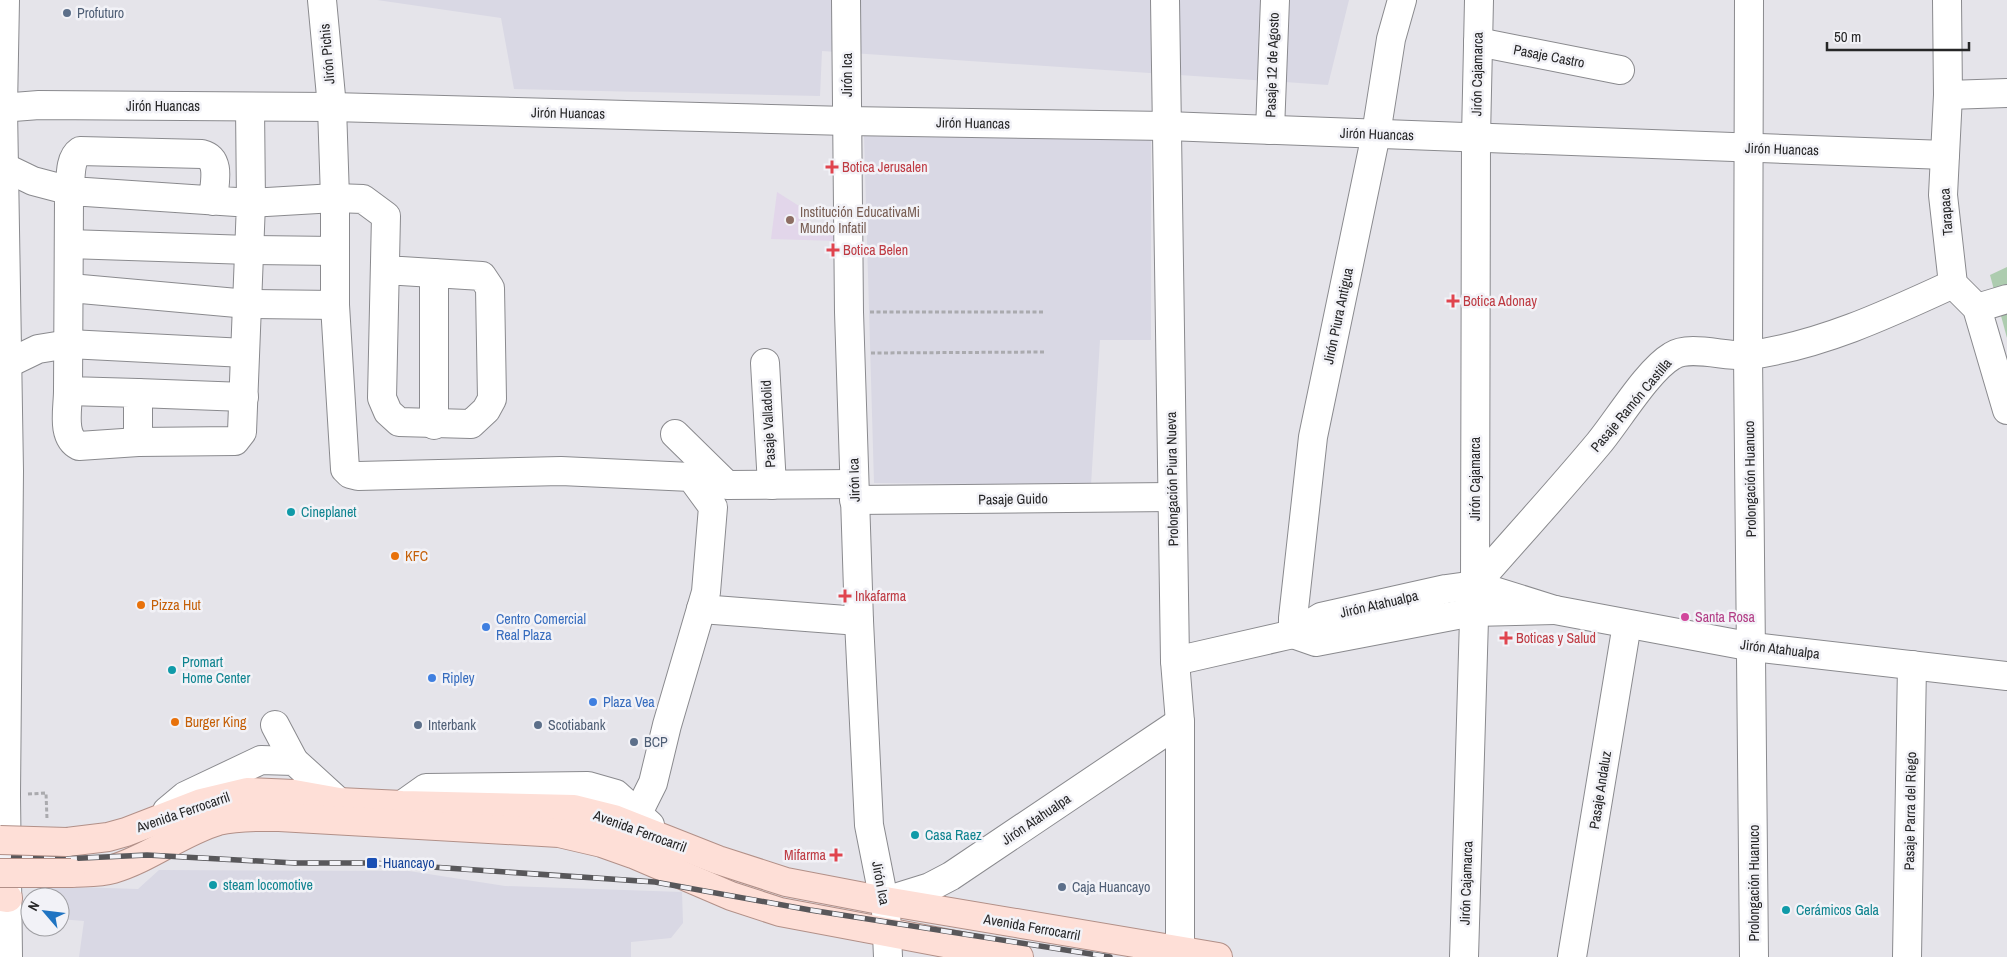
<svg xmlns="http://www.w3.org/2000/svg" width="2007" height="957" font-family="'Archivo Narrow',sans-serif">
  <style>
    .built { fill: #d9d8e4 }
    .education { fill: #e2d6ea }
    .green { fill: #adccaf }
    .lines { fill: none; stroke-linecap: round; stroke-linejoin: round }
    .minor-casing { stroke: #8a8a8e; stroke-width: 30 }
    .major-casing { stroke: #b29088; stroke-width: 30 }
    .path { stroke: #aaaaae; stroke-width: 3; stroke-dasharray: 4 2.5; stroke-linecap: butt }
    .minor { stroke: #fff; stroke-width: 28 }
    .major { stroke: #fedfd7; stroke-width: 28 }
    .rail-casing { stroke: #58575a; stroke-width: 5.5 }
    .rail { stroke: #f2f2f7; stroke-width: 4; stroke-dasharray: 11; stroke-linecap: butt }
    .major-bridge-casing { stroke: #b29088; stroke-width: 30; stroke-linecap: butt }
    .major-bridge { stroke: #fedfd7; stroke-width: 28 }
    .service-dot { fill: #5c6f8a; stroke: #f2f2f7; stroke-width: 2 }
    .health-dot { fill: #e0444e; stroke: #f2f2f7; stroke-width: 2 }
    .education-dot { fill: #8d6e63; stroke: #f2f2f7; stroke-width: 2 }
    .culture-dot { fill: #0f9aa8; stroke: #f2f2f7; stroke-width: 2 }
    .food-dot { fill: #e8710a; stroke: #f2f2f7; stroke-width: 2 }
    .hotel-dot { fill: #d1479c; stroke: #f2f2f7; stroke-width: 2 }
    .shop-dot { fill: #3f7fe0; stroke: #f2f2f7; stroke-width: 2 }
    .transit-dot { fill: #1a4fb4; stroke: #f2f2f7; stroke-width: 2 }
    .labels { text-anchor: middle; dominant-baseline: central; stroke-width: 5; stroke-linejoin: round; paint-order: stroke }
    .service-label { font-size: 14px; fill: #4e5e75; stroke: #f2f2f7; text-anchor: start }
    .street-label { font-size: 14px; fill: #262627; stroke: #f2f2f7 }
    .health-label { font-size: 14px; fill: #be3a42; stroke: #f2f2f7; text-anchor: start }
    .education-label { font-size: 14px; fill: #785e54; stroke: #f2f2f7; text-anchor: start }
    .culture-label { font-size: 14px; fill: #0d838f; stroke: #f2f2f7; text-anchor: start }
    .food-label { font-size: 14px; fill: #c56008; stroke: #f2f2f7; text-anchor: start }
    .hotel-label { font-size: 14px; fill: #b23c85; stroke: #f2f2f7; text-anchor: start }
    .shop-label { font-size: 14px; fill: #366cbe; stroke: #f2f2f7; text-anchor: start }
    .transit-label { font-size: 14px; fill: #164399; stroke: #f2f2f7; text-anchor: start }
  </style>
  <rect width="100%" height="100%" fill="#e5e4ea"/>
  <g class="built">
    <path d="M377 0H1349L1328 85 822 51 820 96 514 89 501 18Z"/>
    <path d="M864 136 1151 139V340H1100L1091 485 874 483Z"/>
    <path d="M159 870 409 871 505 886 682 892 683 923 671 938 631 942V957H79L84 921 60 919V897H41V886L138 889Z"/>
  </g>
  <path class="education" d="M777 192 807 211V224L836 225 837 241 771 239Z"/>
  <path class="green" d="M2007 267V338L1990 275Z"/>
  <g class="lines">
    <defs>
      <g id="minor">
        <path d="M5 0 3 108 9 471 6 795 8 957"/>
        <path d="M322 0 332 107 335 198V305L345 469 350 474 358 476 561 471 691 477 713 507 706 592 667 725 653 783 638 813"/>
        <path d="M846 0 849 312 859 621 869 825 886 911 888 957"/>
        <path d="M1165 0 1175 661 1180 722V957"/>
        <path d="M1402 0 1391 39 1376 134 1313 437 1293 618V634L1316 642 1473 612 1555 610"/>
        <path d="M1749 0 1748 355 1754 957"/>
        <path d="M1947 0 1948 95 1943 195 1953 284 1977 308 2007 410"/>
        <path d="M1478 42 1620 70"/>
        <path d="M1948 95 2007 93"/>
        <path d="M250 107 251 203 335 198 363 199 386 216 382 398 388 412 399 422 471 424 486 410 492 399 490 288 482 276 385 270"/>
        <path d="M0 108 39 105 332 107 847 121 1167 126 1945 155"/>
        <path d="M1270 130 1275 0"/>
        <path d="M4 167 33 181 71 191 251 203 242 432 235 441 138 442V393L68 391 69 199C72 185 67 160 80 151L202 154C222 159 214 184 213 201"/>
        <path d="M69 244 249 250 335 251"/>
        <path d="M70 288 248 304 335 305"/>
        <path d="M1977 308 2007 299"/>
        <path d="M765 363 772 485"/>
        <path d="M7 364 38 349 69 344 245 353"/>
        <path d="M68 391C68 409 61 437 79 446L138 442"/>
        <path d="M138 393 244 397"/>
        <path d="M434 425V273"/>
        <path d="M675 434 727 485 853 484"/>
        <path d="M854 500 1172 497"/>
        <path d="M1475 585C1516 538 1559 491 1599 443 1618 420 1648 370 1672 356 1690 344 1728 358 1750 355 1822 345 1888 314 1953 284"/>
        <path d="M701 609 859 621"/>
        <path d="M1175 661 1293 634 1321 617 1446 589 1475 585 1555 610 1753 647 2007 676"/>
        <path d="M275 725 294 761"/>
        <path d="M402 805 426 788 588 786 616 794 650 825"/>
        <path d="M167 811 185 796 261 760 294 761 339 802"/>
        <path d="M885 901 930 887 951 876 1180 722"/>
        <path d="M1464 957 1475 585 1476 137 1479 0"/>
        <path d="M1572 957 1627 624"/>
        <path d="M1907 957 1912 665"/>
      </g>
      <g id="major">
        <path d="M67 842 108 837 126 832 201 803 247 792 294 794 339 802 402 805 574 809 614 819 718 860 786 882 885 901 1218 957"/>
        <path d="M71 873C85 872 99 873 113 869 150 858 181 832 218 821 238 816 259 817 279 817L559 833 602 843 633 854 731 896 780 912 1019 957"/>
        <path d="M0 897 8 898"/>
      </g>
    </defs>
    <use href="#minor" class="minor-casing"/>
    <use href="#major" class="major-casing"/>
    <g class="path">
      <path d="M870 312H1045"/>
      <path d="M871 353 1046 352"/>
      <path d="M28 794 46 793 47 819"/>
    </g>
    <use href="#minor" class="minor"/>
    <use href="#major" class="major"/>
    <defs>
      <path id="rail" d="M0 856 62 859 147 855 295 863H372L655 882 810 910 1110 957"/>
    </defs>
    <use href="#rail" class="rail-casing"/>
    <use href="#rail" class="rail"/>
    <defs>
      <g id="major-bridge">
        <path d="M0 840 67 842"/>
        <path d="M0 873H71"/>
      </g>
    </defs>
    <use href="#major-bridge" class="major-bridge-casing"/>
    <use href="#major-bridge" class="major-bridge"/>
  </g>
  <g class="service-dot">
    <circle cx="67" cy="13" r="5"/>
    <circle cx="418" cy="725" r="5"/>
    <circle cx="538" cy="725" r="5"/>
    <circle cx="634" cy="742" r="5"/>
    <circle cx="1062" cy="887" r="5"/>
  </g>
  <g class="health-dot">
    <path d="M829.5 159.5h5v5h5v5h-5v5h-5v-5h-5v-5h5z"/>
    <path d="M830.5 242.5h5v5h5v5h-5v5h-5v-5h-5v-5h5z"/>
    <path d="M1450.5 293.5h5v5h5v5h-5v5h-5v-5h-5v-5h5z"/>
    <path d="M842.5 588.5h5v5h5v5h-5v5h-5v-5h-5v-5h5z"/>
    <path d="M1503.5 630.5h5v5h5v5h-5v5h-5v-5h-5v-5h5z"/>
    <path d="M833.5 847.5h5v5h5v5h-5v5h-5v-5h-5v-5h5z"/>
  </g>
  <circle class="education-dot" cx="790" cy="220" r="5"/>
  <g class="culture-dot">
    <circle cx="291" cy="512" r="5"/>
    <circle cx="172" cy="670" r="5"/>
    <circle cx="915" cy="835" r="5"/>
    <circle cx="213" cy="885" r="5"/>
    <circle cx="1786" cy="910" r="5"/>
  </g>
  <g class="food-dot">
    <circle cx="395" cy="556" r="5"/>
    <circle cx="141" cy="605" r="5"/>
    <circle cx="175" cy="722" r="5"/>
  </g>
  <circle class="hotel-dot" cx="1685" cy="617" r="5"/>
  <g class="shop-dot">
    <circle cx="486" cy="627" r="5"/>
    <circle cx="432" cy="678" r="5"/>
    <circle cx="593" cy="702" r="5"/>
  </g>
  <rect class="transit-dot" x="366" y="857" width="12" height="12" rx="2.5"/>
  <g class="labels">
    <g class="service-label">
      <text x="77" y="13">Profuturo</text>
      <text x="428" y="725">Interbank</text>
      <text x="548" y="725">Scotiabank</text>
      <text x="644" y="742">BCP</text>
      <text x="1072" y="887">Caja Huancayo</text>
    </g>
    <g class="street-label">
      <text transform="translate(327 54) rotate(-95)">Jirón Pichis</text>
      <text transform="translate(1549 56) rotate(11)">Pasaje Castro</text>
      <text transform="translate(1272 65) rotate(-88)">Pasaje 12 de Agosto</text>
      <text transform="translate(1477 74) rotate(-89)">Jirón Cajamarca</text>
      <text transform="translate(847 75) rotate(-90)">Jirón Ica</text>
      <text x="163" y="106">Jirón Huancas</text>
      <text transform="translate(568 113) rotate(1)">Jirón Huancas</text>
      <text transform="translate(973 123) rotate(1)">Jirón Huancas</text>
      <text transform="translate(1377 134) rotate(2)">Jirón Huancas</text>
      <text transform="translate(1782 149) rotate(2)">Jirón Huancas</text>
      <text transform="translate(1946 212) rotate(-94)">Tarapaca</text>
      <text transform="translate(1338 316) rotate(-78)">Jirón Piura Antigua</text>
      <text transform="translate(1631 405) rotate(-50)">Pasaje Ramón Castilla</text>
      <text transform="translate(768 424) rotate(-93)">Pasaje Valladolid</text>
      <text transform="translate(1172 479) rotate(-91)">Prolongación Piura Nueva</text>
      <text transform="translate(1475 479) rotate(-90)">Jirón Cajamarca</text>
      <text transform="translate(1750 479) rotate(-91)">Prolongación Huanuco</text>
      <text transform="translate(854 480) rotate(-92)">Jirón Ica</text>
      <text transform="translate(1013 499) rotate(-1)">Pasaje Guido</text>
      <text transform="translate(1379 604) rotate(-13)">Jirón Atahualpa</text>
      <text transform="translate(1780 649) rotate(7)">Jirón Atahualpa</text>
      <text transform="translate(1600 790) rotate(-81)">Pasaje Andaluz</text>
      <text transform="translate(1910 811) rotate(-89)">Pasaje Parra del Riego</text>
      <text transform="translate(183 812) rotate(-19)">Avenida Ferrocarril</text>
      <text transform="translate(1036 819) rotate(-34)">Jirón Atahualpa</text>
      <text transform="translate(640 831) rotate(20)">Avenida Ferrocarril</text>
      <text transform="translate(881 883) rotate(79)">Jirón Ica</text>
      <text transform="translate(1466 883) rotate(-88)">Jirón Cajamarca</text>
      <text transform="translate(1754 883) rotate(-90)">Prolongación Huanuco</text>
      <text transform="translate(1032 927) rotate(10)">Avenida Ferrocarril</text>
    </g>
    <g class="health-label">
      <text x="842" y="167">Botica Jerusalen</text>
      <text x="843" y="250">Botica Belen</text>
      <text x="1463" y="301">Botica Adonay</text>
      <text x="855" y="596">Inkafarma</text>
      <text x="1516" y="638">Boticas y Salud</text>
      <text x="826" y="855" text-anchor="end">Mifarma</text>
    </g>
    <g class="education-label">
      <text x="800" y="212">Institución EducativaMi<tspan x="800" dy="16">Mundo Infatil</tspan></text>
    </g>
    <g class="culture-label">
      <text x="301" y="512">Cineplanet</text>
      <text x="182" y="662">Promart<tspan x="182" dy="16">Home Center</tspan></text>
      <text x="925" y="835">Casa Raez</text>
      <text x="223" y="885">steam locomotive</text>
      <text x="1796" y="910">Cerámicos Gala</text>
    </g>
    <g class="food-label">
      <text x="405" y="556">KFC</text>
      <text x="151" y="605">Pizza Hut</text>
      <text x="185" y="722">Burger King</text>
    </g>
    <g class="hotel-label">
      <text x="1695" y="617">Santa Rosa</text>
    </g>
    <g class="shop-label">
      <text x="496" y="619">Centro Comercial<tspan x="496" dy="16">Real Plaza</tspan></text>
      <text x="442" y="678">Ripley</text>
      <text x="603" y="702">Plaza Vea</text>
    </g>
    <g class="transit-label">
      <text x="383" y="863">Huancayo</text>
    </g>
  </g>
  <g transform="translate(45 912) rotate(298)"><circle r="24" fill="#f2f2f7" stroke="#a0a0a4"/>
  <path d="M0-4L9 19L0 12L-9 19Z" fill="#2074c2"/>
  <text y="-8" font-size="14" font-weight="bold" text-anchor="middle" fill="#262627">N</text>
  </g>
  <path d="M1827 42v8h142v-8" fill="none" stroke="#262627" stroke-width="2.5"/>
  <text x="1834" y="42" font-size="15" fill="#262627" stroke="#f2f2f7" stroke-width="4" paint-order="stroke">50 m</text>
</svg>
